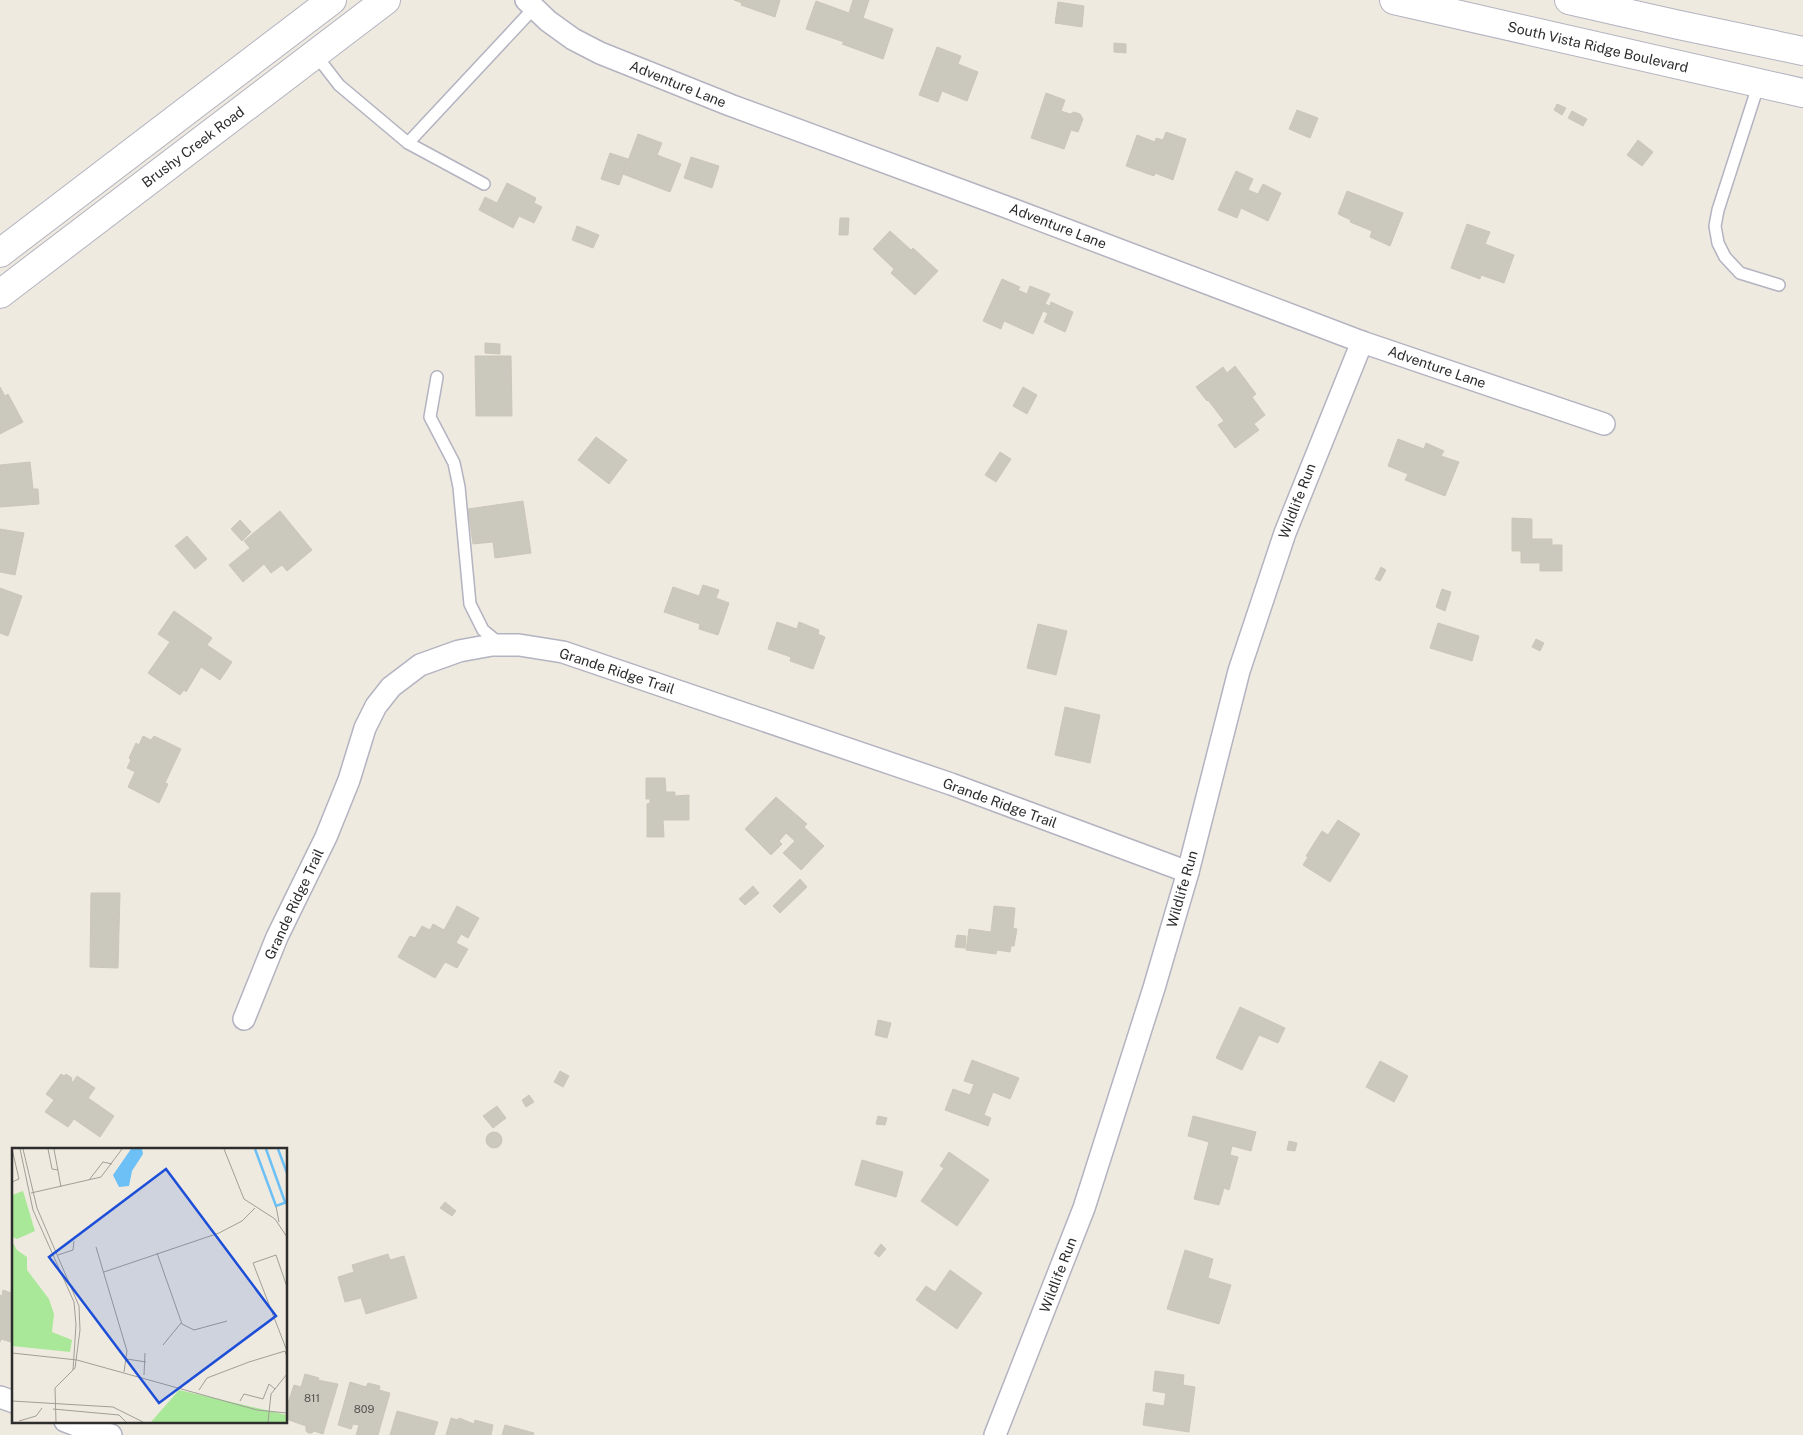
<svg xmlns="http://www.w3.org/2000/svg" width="1803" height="1435" font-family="'Public Sans',sans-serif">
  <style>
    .building { fill: #cbc8bd; stroke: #cbc7b8 }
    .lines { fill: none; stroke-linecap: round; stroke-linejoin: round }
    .service-casing { stroke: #b3b3c1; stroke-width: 14 }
    .minor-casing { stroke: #b3b3c1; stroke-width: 24 }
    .tertiary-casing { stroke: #b3b3c1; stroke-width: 30 }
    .secondary-casing { stroke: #b3b3c1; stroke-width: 30 }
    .service { stroke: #fff; stroke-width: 11 }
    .minor { stroke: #fff; stroke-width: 21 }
    .tertiary { stroke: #fff; stroke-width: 28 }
    .secondary { stroke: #fff; stroke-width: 28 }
    .labels { text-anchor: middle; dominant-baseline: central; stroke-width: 4; stroke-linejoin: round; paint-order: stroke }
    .number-label { font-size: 11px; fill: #545451 }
    .street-label { font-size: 14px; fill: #2d2d2d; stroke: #fff }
    .inset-river { fill: none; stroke: #6dc0f6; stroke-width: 2.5 }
    .inset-road { fill: none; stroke: #a19e98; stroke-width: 1 }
    .view { fill: #1d4ed8; fill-opacity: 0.15; stroke: #1d4ed8; stroke-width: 2.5 }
    .inset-edge { fill: none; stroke: #2d2d2d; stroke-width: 2.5 }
  </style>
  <rect width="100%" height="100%" fill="#efeadf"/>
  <g class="building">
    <path d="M734 0H780L775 17 741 5 742 3Z"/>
    <path d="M853 0H869L863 18 893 29 883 59 842 44 844 42 806 29 816 1 849 13Z"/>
    <path d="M1058 2 1084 6 1082 27 1055 23Z"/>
    <path d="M1114 43 1126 44V53L1114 52Z"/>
    <path d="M937 47 961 56 958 64 978 72 967 101 942 91 938 102 919 95Z"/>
    <path d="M1046 93 1065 100 1061 111 1070 114 1074 112 1080 114 1083 119 1078 132 1071 130 1064 149 1031 138Z"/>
    <path d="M1557 104 1566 108 1562 115 1554 110Z"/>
    <path d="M1297 110 1318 118 1310 138 1289 129Z"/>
    <path d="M1572 111 1587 119 1583 126 1568 118Z"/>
    <path d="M1166 132 1186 139 1173 180 1155 173 1154 176 1126 166 1137 135 1155 142 1156 138 1163 140Z"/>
    <path d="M638 134 662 143 657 155 681 164 670 192 623 174Z"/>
    <path d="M1638 140 1653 152 1642 166 1627 155Z"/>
    <path d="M610 153 628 159 619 185 601 179Z"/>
    <path d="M691 157 719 166 712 188 684 178Z"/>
    <path d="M1236 171 1253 179 1248 190 1258 194 1263 184 1281 193 1268 221 1241 208 1237 218 1218 210Z"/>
    <path d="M507 183 536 198 534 203 542 207 534 223 519 216 513 228 479 210 485 197 497 203Z"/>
    <path d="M1347 191 1403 213 1390 246 1370 237 1372 231 1350 222 1351 220 1338 214Z"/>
    <path d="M840 218H849L848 235H839Z"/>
    <path d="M1467 224 1490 232 1485 244 1514 255 1504 283 1481 275 1480 279 1451 268Z"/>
    <path d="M577 226 599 235 593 248 572 240Z"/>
    <path d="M890 231 911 250 913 248 938 271 915 295 891 273 894 269 873 249Z"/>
    <path d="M1002 279 1020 287 1018 290 1027 294 1030 286 1050 294 1045 304 1050 306 1051 302 1073 312 1065 332 1044 322 1048 313 1043 311 1033 334 1004 321 1001 329 983 321Z"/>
    <path d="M485 343 500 344V354L485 353Z"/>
    <path d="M475 356H511L512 416H476Z"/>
    <path d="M1235 366 1256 394 1252 397 1265 415 1254 424 1259 430 1235 448 1218 425 1224 421 1208 400 1207 401 1196 387 1223 367 1227 373Z"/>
    <path d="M0 387 5 396 8 394 23 422 0 434Z"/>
    <path d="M1023 387 1037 395 1027 414 1013 406Z"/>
    <path d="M596 437 627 460 609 484 578 460Z"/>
    <path d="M1398 439 1424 449 1426 443 1444 451 1441 456 1459 462 1445 496 1405 480 1408 474 1388 466Z"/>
    <path d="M1000 452 1011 459 996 482 985 475Z"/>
    <path d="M30 462 33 489H38L39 504 0 507V465Z"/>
    <path d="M523 501 531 553 495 558 493 542 473 544 468 509Z"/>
    <path d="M280 511 312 550 287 571 282 565 271 573 264 564 243 582 229 565 250 548 244 541Z"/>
    <path d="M1512 518 1532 519V539H1552V545H1562V571H1540V563H1521V551H1512Z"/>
    <path d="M240 520 251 532 242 541 231 529Z"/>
    <path d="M0 529 24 533 15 575 0 572Z"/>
    <path d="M187 536 207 559 195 569 175 546Z"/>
    <path d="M1381 567 1386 570 1380 581 1375 579Z"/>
    <path d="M703 585 719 590 716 598 729 603 718 635 699 629 700 624 664 612 673 587 699 596Z"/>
    <path d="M0 588 22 596 8 636 0 633Z"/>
    <path d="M1442 589 1451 592 1445 611 1436 607Z"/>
    <path d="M174 611 212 638 207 645 232 662 220 680 201 667 186 692 184 690 180 695 148 673 170 642 158 634Z"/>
    <path d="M777 622 797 629 799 622 819 630 818 634 825 637 813 669 790 661 791 657 768 649Z"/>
    <path d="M1438 623 1479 636 1472 661 1430 648Z"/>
    <path d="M1038 624 1067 631 1056 675 1027 668Z"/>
    <path d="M1536 639 1544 643 1540 651 1532 647Z"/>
    <path d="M1065 707 1100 715 1090 763 1055 755Z"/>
    <path d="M143 736 151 740 154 736 181 749 165 783 168 784 159 803 128 787 135 772 127 768 131 760 129 758 136 743 139 745Z"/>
    <path d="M646 778H665L666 792H675V796L689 795V820H663L664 837H647V804L650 803V799H646Z"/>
    <path d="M776 797 807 824 804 827 824 846 801 870 783 853 795 841 786 833 779 841 782 844 771 855 745 829Z"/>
    <path d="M1338 820 1360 834 1330 882 1303 865 1308 857 1306 856 1322 831 1328 835Z"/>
    <path d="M800 879 807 887 780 913 773 906Z"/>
    <path d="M753 886 759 893 745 905 739 899Z"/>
    <path d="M91 893H120L118 968 90 967Z"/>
    <path d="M457 906 479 918 468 938 461 934 456 943 468 949 457 968 445 962 435 978 398 957 410 936 415 938 422 926 430 930 433 924 444 930Z"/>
    <path d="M994 906 1015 908 1013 928 1017 929 1014 946H1011L1010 952 997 950 996 954 966 950 969 929 991 932Z"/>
    <path d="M957 935 966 936 965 948 955 947Z"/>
    <path d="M1240 1007 1285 1028 1278 1043 1259 1035 1242 1070 1216 1058Z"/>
    <path d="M878 1020 891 1023 887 1038 875 1035Z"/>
    <path d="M972 1060 1019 1078 1010 1099 993 1092 984 1115 991 1118 988 1126 945 1110 953 1089 970 1095 974 1084 964 1081Z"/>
    <path d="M1380 1061 1408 1076 1394 1102 1366 1087Z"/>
    <path d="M560 1071 569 1076 563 1087 554 1082Z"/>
    <path d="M61 1074 64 1076 66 1074 72 1078 71 1081 73 1082 77 1076 95 1088 88 1098 114 1116 100 1137 74 1119 68 1127 45 1112 54 1100 46 1094Z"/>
    <path d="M529 1095 534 1102 526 1107 522 1100Z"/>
    <path d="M497 1106 506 1118 493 1128 483 1116Z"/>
    <path d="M878 1116 887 1118 885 1125 876 1124Z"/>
    <path d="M1193 1116 1256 1132 1251 1151 1232 1146 1230 1155 1238 1157 1229 1190 1224 1188 1219 1205 1194 1199 1209 1142 1188 1136Z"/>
    <circle cx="494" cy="1140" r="8"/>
    <path d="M1289 1141 1297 1143 1295 1151 1287 1150Z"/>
    <path d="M949 1152 989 1180 957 1226 921 1201 944 1168 940 1166Z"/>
    <path d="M862 1160 903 1172 896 1197 855 1185Z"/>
    <path d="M445 1202 456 1211 452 1216 440 1208Z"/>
    <path d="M881 1244 886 1249 879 1257 874 1253Z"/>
    <path d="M1185 1250 1213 1259 1208 1278 1231 1285 1219 1324 1167 1309Z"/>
    <path d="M388 1254 390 1260 404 1256 417 1298 366 1314 361 1298 345 1302 338 1277 354 1272 352 1265Z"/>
    <path d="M950 1270 982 1293 957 1329 916 1300 926 1286 935 1292Z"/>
    <path d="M3 1290 14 1294V1343L1 1339 0 1342V1295L2 1296Z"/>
    <path d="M1155 1371 1184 1375 1183 1385 1195 1387 1189 1432 1143 1425 1146 1403 1164 1406 1166 1393 1153 1391Z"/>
    <path d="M305 1374 319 1378 318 1380 338 1384 323 1434 314 1431 312 1433H308L306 1431V1426L286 1419V1409L294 1385 301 1387Z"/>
    <path d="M350 1382 366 1387 368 1383 380 1386 379 1390 390 1393 378 1435H356L359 1425 353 1424 351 1429 338 1425Z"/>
    <path d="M397 1411 438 1422 434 1435H390Z"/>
    <path d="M451 1418 458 1420 459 1418 474 1424 475 1420 493 1425 491 1435H446Z"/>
    <path d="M505 1425 534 1433 533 1435H502Z"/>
  </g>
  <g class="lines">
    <defs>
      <g id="service">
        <path d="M315 54 339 85 408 143 484 184"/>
        <path d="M1759 83 1718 210 1715 226 1718 243 1725 257 1740 273 1779 285"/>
        <path d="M408 143 534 8"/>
        <path d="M437 377 430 417 454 463 459 487 470 604 483 630 500 644"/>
      </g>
      <g id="minor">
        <path d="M526 0 548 21 573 39 600 53 730 105 1009 208 1362 342 1604 424"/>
        <path d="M244 1019 277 937 326 837 349 780 365 728 376 706 391 687 420 665 459 651 492 645H519L563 652 951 784 1188 872"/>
        <path d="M0 1397 14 1402"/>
        <path d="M65 1421 84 1428 111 1435"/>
        <path d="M995 1435 1084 1208 1154 988 1188 872 1239 671 1285 533 1362 342"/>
      </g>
      <g id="tertiary">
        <path d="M1394 0 1803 93"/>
        <path d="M1569 0 1679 25 1803 51"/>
      </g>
      <g id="secondary">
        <path d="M0 253 332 0"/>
        <path d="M0 294 386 0"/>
      </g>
    </defs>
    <use href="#service" class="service-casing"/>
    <use href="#minor" class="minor-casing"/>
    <use href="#tertiary" class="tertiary-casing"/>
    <use href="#secondary" class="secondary-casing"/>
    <use href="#service" class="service"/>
    <use href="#minor" class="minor"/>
    <use href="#tertiary" class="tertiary"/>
    <use href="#secondary" class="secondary"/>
  </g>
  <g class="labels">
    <g class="number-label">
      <text x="312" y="1398">811</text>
      <text x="364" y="1409">809</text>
    </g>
    <g class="street-label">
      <text transform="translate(1598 47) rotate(13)">South Vista Ridge Boulevard</text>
      <text transform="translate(678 84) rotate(22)">Adventure Lane</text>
      <text transform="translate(193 147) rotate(-37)">Brushy Creek Road</text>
      <text transform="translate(1058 226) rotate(21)">Adventure Lane</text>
      <text transform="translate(1437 367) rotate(19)">Adventure Lane</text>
      <text transform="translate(1297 501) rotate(-69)">Wildlife Run</text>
      <text transform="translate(617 671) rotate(18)">Grande Ridge Trail</text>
      <text transform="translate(1000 803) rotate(20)">Grande Ridge Trail</text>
      <text transform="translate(1182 889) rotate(-74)">Wildlife Run</text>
      <text transform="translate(294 904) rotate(-65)">Grande Ridge Trail</text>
      <text transform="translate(1058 1275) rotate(-69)">Wildlife Run</text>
    </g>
  </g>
  <g transform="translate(12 1148)">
    <rect width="275" height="275" fill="#efeadf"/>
    <path d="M11 43 23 83 5 91 0 89V47ZM0 93 5 102 15 109V122L37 151 42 166 40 184 60 192 58 204 0 198ZM167 242 275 267V274H139Z" fill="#aae899"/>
    <path d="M119 1H130L131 6 120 23 117 38 107 39 101 27Z" fill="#6dc0f6"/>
    <path class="inset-river" d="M243 1 264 58 275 54M254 1 273 54M266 1 275 25"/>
    <path class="inset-road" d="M8 1 21 62 62 154 64 177 61 222M11 1 25 60 67 158 68 182 63 220 43 240 44 274M36 1 40 21 46 22M42 1 49 39M212 1 232 51 263 71 275 89M77 32 91 14 100 16M0 34 7 31 0 1M19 45 89 29 110 1M264 58 267 74M84 99 115 203 112 224M145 105 170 176 182 182 215 173M46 107 61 102 62 93M92 124 207 85 230 73 243 60M275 139 264 107 241 115 275 203M151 197 169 175M0 205 65 212 245 262 275 265M115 211 134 214M132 227 133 205M187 242 195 230 237 214 273 203 275 209M0 253 101 259 131 274M228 253 232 246 251 251 257 236 263 241M41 261 107 267 114 274M7 273 24 268 30 260M256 274 259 246 275 226"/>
    <path class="view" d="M154 21 264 168 147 255 37 109Z"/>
    <rect width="275" height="275" class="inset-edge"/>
  </g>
</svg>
